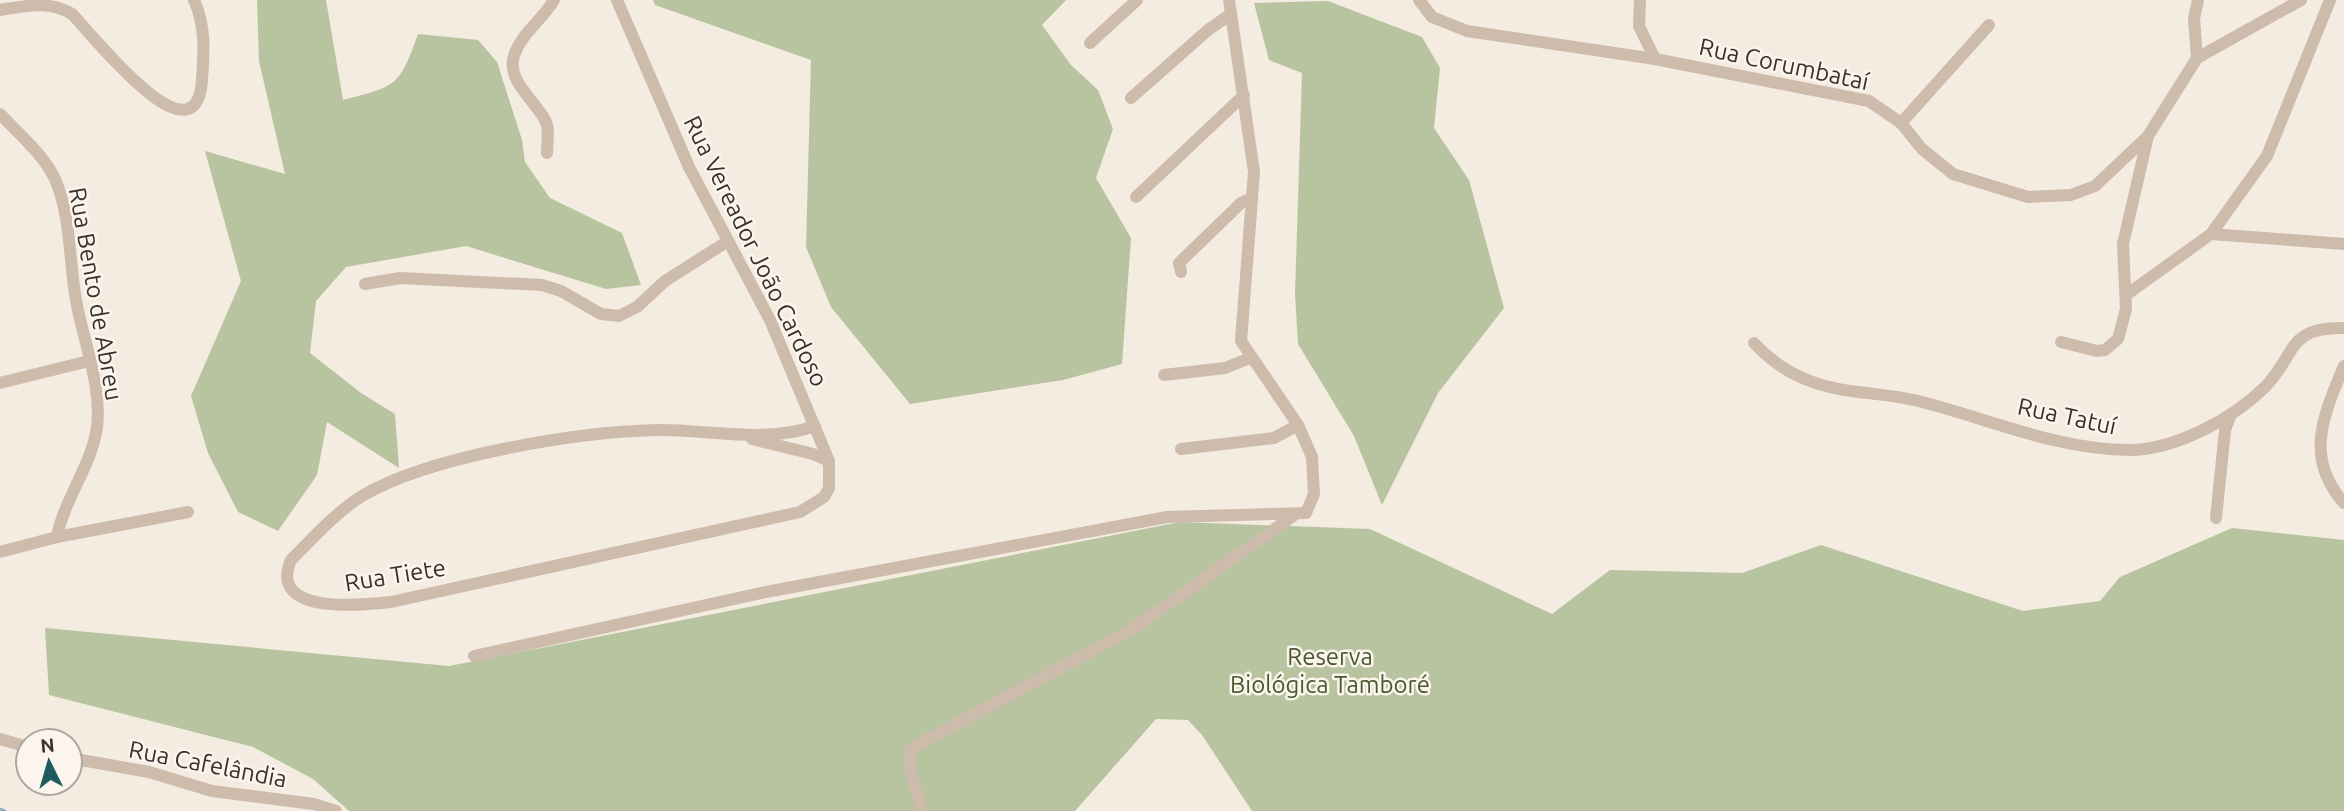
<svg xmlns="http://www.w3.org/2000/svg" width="2344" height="811" font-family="Ubuntu,sans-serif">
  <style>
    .green { fill: #b8c4a0 }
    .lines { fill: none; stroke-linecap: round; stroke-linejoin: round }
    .stream { stroke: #7fb0b2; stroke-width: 2.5 }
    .minor { stroke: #cdbbac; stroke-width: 12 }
    .labels { text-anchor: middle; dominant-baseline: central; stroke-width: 5; stroke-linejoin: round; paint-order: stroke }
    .street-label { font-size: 24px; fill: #3b302b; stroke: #fbf5ee }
    .park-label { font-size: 24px; fill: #4a5a2e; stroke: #fbf5ee }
  </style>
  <rect width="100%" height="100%" fill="#f4ebe1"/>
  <g class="green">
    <path d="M257 0H326L343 100C397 86 399 87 418 34L478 40 497 62 522 140 525 162 550 198 622 233 641 285 606 289 466 246 346 267 316 301 310 353 361 393 395 414 399 468 327 422 317 475 278 531 238 512 208 453 191 396 241 281 205 151 285 174 259 61Z"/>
    <path d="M653 0H1066L1042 25 1071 65 1098 90 1113 129 1096 178 1131 238 1122 364 1063 380 910 404 831 307 806 247 811 60 655 5Z"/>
    <path d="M1328 1 1422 37 1440 68 1434 128 1469 180 1504 308 1438 393 1382 505 1354 436 1298 344 1295 294 1302 73 1269 60 1254 3Z"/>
    <path d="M1180 522 1370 529 1552 614 1610 570 1742 573 1821 545 2023 611 2100 601 2120 577 2232 528 2344 540V811H1252L1202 735 1188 720 1156 719 1075 811H349L313 779 253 747 49 695 45 628 449 666Z"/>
  </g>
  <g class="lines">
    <path class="stream" d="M0 809 5 811"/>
    <g class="minor">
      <path d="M617 0 689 167 770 320 829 461V488L824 497 800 512 391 602C364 605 267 616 291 560 313 538 335 513 362 496 429 456 577 432 656 430 708 429 765 444 815 426"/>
      <path d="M1229 0 1254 172 1241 341 1298 425 1312 457 1314 494 1306 513"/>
      <path d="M1419 0 1432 17 1467 31 1655 59 1869 101 1901 123 1922 149 1953 174 2028 197 2071 195 2095 186 2148 136"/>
      <path d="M1640 0 1639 26 1655 59"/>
      <path d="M0 10C25 6 49 0 72 14 93 35 196 168 202 80 204 51 206 27 194 0"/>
      <path d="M1090 43 1137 0"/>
      <path d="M2197 58 2194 19 2198 0"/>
      <path d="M1131 98 1208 30 1231 14"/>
      <path d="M0 114C19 134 43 154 55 179 71 216 69 261 76 300 83 341 102 385 97 427 92 465 64 499 57 537"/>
      <path d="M1901 123 1989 25"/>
      <path d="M547 153C547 142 550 129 545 120 534 99 504 79 515 53 523 32 543 19 554 0"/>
      <path d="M1136 197 1244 95"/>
      <path d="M2211 234 2344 244"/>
      <path d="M1181 272 1179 263 1241 203 1252 198"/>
      <path d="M365 284 400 278 542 285 561 291 601 314 619 316 637 307 665 281 728 241"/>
      <path d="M2126 295 2211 234 2267 156 2330 0"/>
      <path d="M2061 342 2097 351 2105 350 2118 339 2126 309 2123 244 2148 136 2197 58 2301 0"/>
      <path d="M1754 343C1771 361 1787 372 1810 381 1843 394 1880 392 1914 400 1985 417 2056 450 2130 450 2154 450 2180 441 2201 431 2224 420 2248 404 2266 386 2297 353 2287 327 2344 328"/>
      <path d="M2344 366C2323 416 2304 458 2344 503"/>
      <path d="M1164 375 1225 368 1250 358"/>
      <path d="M0 383 89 361"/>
      <path d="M752 439 813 454 829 461"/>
      <path d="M1181 449 1274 438 1298 425"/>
      <path d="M2216 518 2225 430 2231 414"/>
      <path d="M0 552 57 537 188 512"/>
      <path d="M474 656 766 592 1167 517 1306 513"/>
      <path d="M0 739 28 747"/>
      <path d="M70 758 149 772 212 791 314 804 336 811"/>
      <path d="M922 811 910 769V749L1134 628 1293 516"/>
    </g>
  </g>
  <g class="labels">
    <g class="street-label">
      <text transform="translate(1784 64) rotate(12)">Rua Corumbataí</text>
      <text transform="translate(756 251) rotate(64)">Rua Vereador João Cardoso</text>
      <text transform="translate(96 294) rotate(80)">Rua Bento de Abreu</text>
      <text transform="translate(2067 416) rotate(12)">Rua Tatuí</text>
      <text transform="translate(395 575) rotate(-9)">Rua Tiete</text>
      <text transform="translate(208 764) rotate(11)">Rua Cafelândia</text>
    </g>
    <g class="park-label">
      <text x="1330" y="656">Reserva<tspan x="1330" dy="28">Biológica Tamboré</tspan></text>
    </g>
  </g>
  <g transform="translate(49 762) rotate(355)"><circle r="33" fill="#fbf5ee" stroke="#aea6a0" stroke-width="2"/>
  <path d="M0-5L12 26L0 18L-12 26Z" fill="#1f5a5e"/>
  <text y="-10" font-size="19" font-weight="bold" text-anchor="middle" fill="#3b302b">N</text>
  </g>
</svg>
